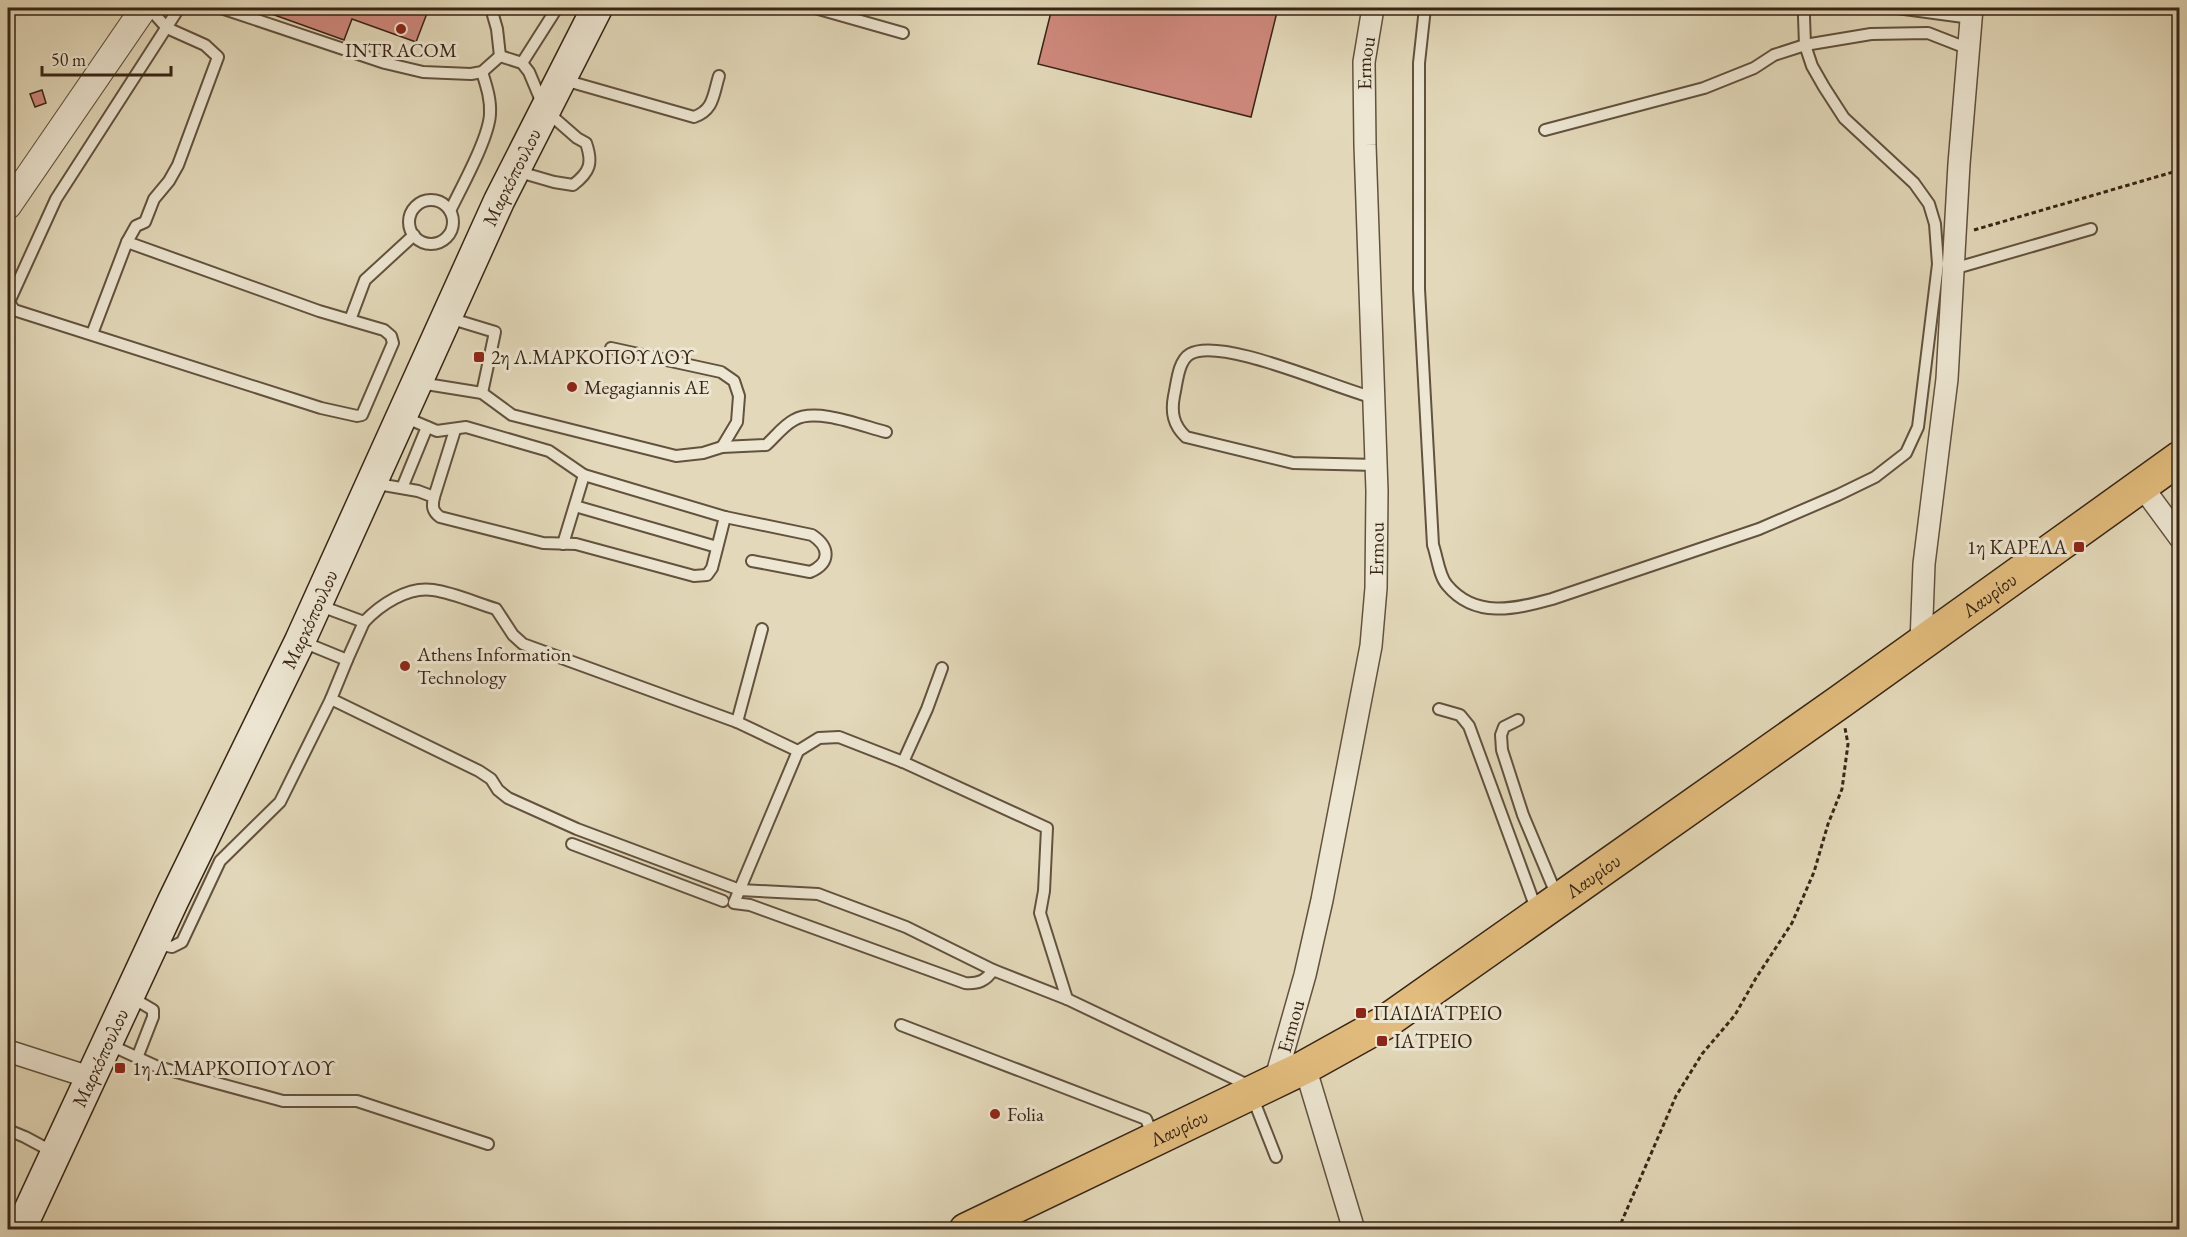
<svg xmlns="http://www.w3.org/2000/svg" width="2187" height="1237" font-family="'EB Garamond',serif">
  <style>
    .building { fill: #cf897d; stroke: #372515; stroke-width: 1.5 }
    .lines { fill: none; stroke-linecap: round; stroke-linejoin: round }
    .service-casing { stroke: #62523e; stroke-width: 14 }
    .minor-casing { stroke: #62523e; stroke-width: 24 }
    .tertiary-casing { stroke: #62523e; stroke-width: 28 }
    .secondary-casing { stroke: #372515; stroke-width: 33 }
    .primary-casing { stroke: #372515; stroke-width: 36 }
    .path { stroke: #372515; stroke-width: 3; stroke-dasharray: 4.5 3; stroke-linecap: butt }
    .service { stroke: #ede6d2; stroke-width: 10 }
    .minor { stroke: #ede6d2; stroke-width: 21 }
    .tertiary { stroke: #ede6d2; stroke-width: 26 }
    .secondary { stroke: #ede6d2; stroke-width: 30 }
    .primary { stroke: #e2bc7d; stroke-width: 33 }
    .poi-dot { fill: #8f2418; stroke: #ede6d2; stroke-width: 2 }
    .labels { text-anchor: middle; dominant-baseline: central; stroke-width: 6; stroke-linejoin: round; paint-order: stroke }
    .poi-label { font-size: 20px; fill: #372515; stroke: #ede6d2; text-anchor: start }
    .street-label { font-size: 20px; fill: #372515; stroke: #ede6d2 }
  </style>
  <rect width="100%" height="100%" fill="#e3d9ba"/>
  <filter id="stains"><feTurbulence type="fractalNoise" baseFrequency=".00333" numOctaves="4"/><feColorMatrix values="0 0 0 0 .2 0 0 0 0 .09 0 0 0 0 .02 0 0 0 .5 -.17"/></filter>
  <radialGradient id="worn" r=".72"><stop offset=".6" stop-color="#630" stop-opacity="0"/><stop offset="1" stop-color="#630" stop-opacity=".3"/></radialGradient>
  <g class="building">
    <path d="M255 8H429L416 42 352 19 344 40Z"/>
    <path d="M1052 8H1278L1251 117 1038 64Z"/>
    <path d="M42 90 46 103 35 107 30 94Z"/>
  </g>
  <g class="lines">
    <defs>
      <g id="service">
        <path d="M221 8 385 63 423 72 471 74 482 72 500 56"/>
        <path d="M491 8 497 29 500 56"/>
        <path d="M815 8 903 33"/>
        <path d="M1425 8 1419 63V289L1433 545C1437 556 1439 576 1447 585 1475 619 1515 609 1552 599L1759 529 1838 495 1875 477 1906 453 1918 427 1938 264 1935 224 1929 204 1914 183 1844 118 1824 87 1812 66 1805 45 1804 17 1805 8"/>
        <path d="M1897 8 1971 18"/>
        <path d="M500 56 522 63 529 72 545 110 577 138 586 143C593 163 590 172 573 185L554 182 516 171"/>
        <path d="M522 63 557 8"/>
        <path d="M564 80 694 117C714 110 713 95 719 76"/>
        <path d="M1545 130 1704 88 1754 68 1774 55 1805 45 1871 34 1928 33 1969 49"/>
        <circle cx="431" cy="222" r="22"/>
        <path d="M450 211C461 188 489 138 490 114 491 99 486 85 482 72"/>
        <path d="M127 242 319 311 384 330 391 336 393 343 362 415 357 416 321 408 14 310 9 302 56 199 179 8"/>
        <path d="M1953 269 2091 229"/>
        <path d="M449 318 495 332 482 393"/>
        <path d="M350 320 365 280 414 235"/>
        <path d="M92 334 127 242 136 226 145 222 154 199 169 181 178 165 218 57 205 45 167 28 149 8"/>
        <path d="M611 348 721 372 734 381 739 396 737 422 722 447"/>
        <path d="M420 383 482 393 512 415 676 456 703 453 722 447 766 445C775 437 784 425 794 420 816 407 862 426 886 432"/>
        <path d="M1375 398C1337 389 1221 336 1190 354 1178 361 1177 383 1174 396 1171 412 1173 425 1186 437L1293 463 1376 465"/>
        <path d="M372 483 418 491 434 497C432 506 432 511 440 517L543 543 576 544 694 576 707 575 712 568 725 517 584 475 549 451 466 427 437 431 404 417"/>
        <path d="M402 488 427 427"/>
        <path d="M434 497 455 430"/>
        <path d="M575 506 717 547"/>
        <path d="M725 517 812 535C830 547 831 563 810 572L752 561"/>
        <path d="M563 544 584 475"/>
        <path d="M318 605 364 622C380 605 408 586 433 590 454 593 476 603 496 609L513 635 523 644 737 722 798 751 734 903 750 905 965 983C978 984 986 981 993 970"/>
        <path d="M303 642 347 660 331 699 479 771 491 779 498 790 508 798 577 829 740 890 818 894 906 927 993 970 1067 999 1252 1087"/>
        <path d="M347 660 364 622"/>
        <path d="M1439 709 1460 715 1469 726 1537 911"/>
        <path d="M1518 720 1504 727 1501 735 1502 750 1523 815 1557 896"/>
        <path d="M737 722 762 629"/>
        <path d="M798 751 819 738 839 737 903 762 1047 828 1044 891 1040 913 1067 999"/>
        <path d="M903 762 927 709 942 668"/>
        <path d="M572 844 723 901"/>
        <path d="M157 944 172 947 182 942 220 861 280 802 331 699"/>
        <path d="M131 997 153 1010V1017L137 1058"/>
        <path d="M901 1025 1146 1119 1153 1136"/>
        <path d="M108 1044 158 1067 283 1101H357L488 1144"/>
        <path d="M1252 1096 1276 1157"/>
        <path d="M8 1130 25 1137 53 1152"/>
      </g>
      <g id="minor">
        <path d="M2141 485 2180 538"/>
        <path d="M1921 643 1924 564 1947 379 1959 164 1972 8"/>
        <path d="M8 1051 92 1078"/>
        <path d="M1305 1067 1354 1230"/>
        <path id="s1" d="M1275 1081 1305 975 1322 900 1371 646 1376 588 1377 491 1365 145 1364 62 1373 8"/>
      </g>
      <path id="tertiary" d="M8 206 144 8"/>
      <g id="secondary">
        <path id="s2" d="M20 1230 173 901 300 641 499 201 597 8"/>
      </g>
      <g id="primary">
        <path id="s3" d="M966 1230 1305 1067 1384 1023 1841 701 2180 458"/>
      </g>
    </defs>
    <use href="#service" class="service-casing"/>
    <use href="#minor" class="minor-casing"/>
    <use href="#tertiary" class="tertiary-casing"/>
    <use href="#secondary" class="secondary-casing"/>
    <use href="#primary" class="primary-casing"/>
    <g class="path">
      <path d="M1974 230 2180 170"/>
      <path d="M1618 1230 1676 1096 1702 1054 1735 1015 1756 978 1792 923 1814 872 1828 824 1842 789 1848 744 1845 728"/>
    </g>
    <use href="#service" class="service"/>
    <use href="#minor" class="minor"/>
    <use href="#tertiary" class="tertiary"/>
    <use href="#secondary" class="secondary"/>
    <use href="#primary" class="primary"/>
  </g>
  <g class="poi-dot">
    <circle cx="401" cy="29" r="6"/>
    <rect x="473" y="351" width="12" height="12" rx="3"/>
    <circle cx="572" cy="387" r="6"/>
    <rect x="2073" y="541" width="12" height="12" rx="3"/>
    <circle cx="405" cy="666" r="6"/>
    <rect x="1355" y="1007" width="12" height="12" rx="3"/>
    <rect x="1376" y="1035" width="12" height="12" rx="3"/>
    <rect x="114" y="1062" width="12" height="12" rx="3"/>
    <circle cx="995" cy="1114" r="6"/>
  </g>
  <g class="labels">
    <g class="poi-label">
      <text x="401" y="50" text-anchor="middle">INTRACOM</text>
      <text x="491" y="357">2η Λ.ΜΑΡΚΟΠΟΥΛΟΥ</text>
      <text x="584" y="387">Megagiannis AE</text>
      <text x="2067" y="547" text-anchor="end">1η ΚΑΡΕΛΑ</text>
      <text x="417" y="654">Athens Information<tspan x="417" dy="23">Technology</tspan></text>
      <text x="1373" y="1013">ΠΑΙΔΙΑΤΡΕΙΟ</text>
      <text x="1394" y="1041">ΙΑΤΡΕΙΟ</text>
      <text x="132" y="1068">1η Λ.ΜΑΡΚΟΠΟΥΛΟΥ</text>
      <text x="1007" y="1114">Folia</text>
    </g>
    <g class="street-label">
      <text stroke="none"><textPath href="#s1" startOffset="1029">Ermou</textPath></text>
      <text stroke="none"><textPath href="#s2" startOffset="1162">Μαρκόπουλου</textPath></text>
      <text stroke="none"><textPath href="#s1" startOffset="543">Ermou</textPath></text>
      <text stroke="none"><textPath href="#s3" startOffset="1208">Λαυρίου</textPath></text>
      <text stroke="none"><textPath href="#s2" startOffset="676">Μαρκόπουλου</textPath></text>
      <text stroke="none"><textPath href="#s3" startOffset="722">Λαυρίου</textPath></text>
      <text stroke="none"><textPath href="#s1" startOffset="57">Ermou</textPath></text>
      <text stroke="none"><textPath href="#s2" startOffset="190">Μαρκόπουλου</textPath></text>
      <text stroke="none"><textPath href="#s3" startOffset="236">Λαυρίου</textPath></text>
    </g>
  </g>
  <rect width="2187" height="1237" fill="none" stroke="#e3d9ba" stroke-width="30"/>
  <rect x="9" y="9" width="2169" height="1219" fill="none" stroke="#372515" stroke-width="3"/>
  <rect x="15" y="15" width="2157" height="1207" fill="none" stroke="#372515" stroke-width="1.5"/>
  <path d="M42 66v9h129v-9" fill="none" stroke="#372515" stroke-width="3"/>
  <text x="51" y="66" font-size="18" fill="#372515" stroke="#ede6d2" stroke-width="4.5" paint-order="stroke">50 m</text>
  <rect width="100%" height="100%" filter="url(#stains)"/>
  <rect width="100%" height="100%" fill="url(#worn)"/>
</svg>
